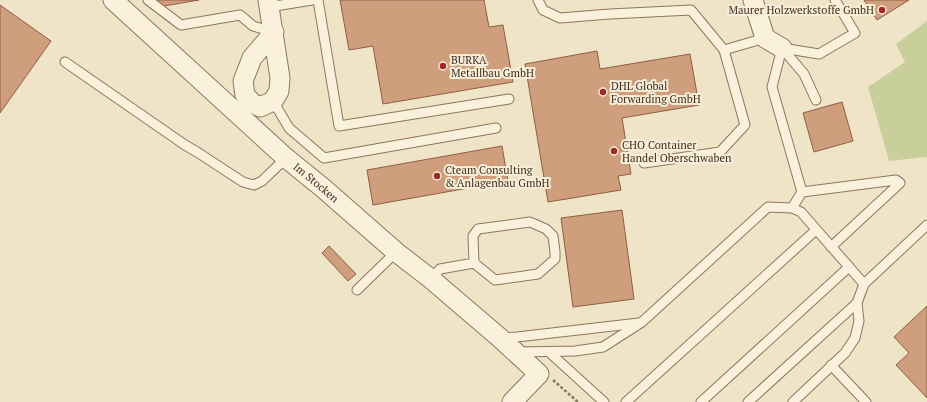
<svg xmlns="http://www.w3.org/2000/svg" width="927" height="402" font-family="'PT Serif',serif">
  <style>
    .green { fill: #c9cf9b }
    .building { fill: #cf9f7d; stroke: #8d5f41 }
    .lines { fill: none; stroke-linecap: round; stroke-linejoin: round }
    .service-casing { stroke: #8d765c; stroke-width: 11 }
    .minor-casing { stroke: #8d765c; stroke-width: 21 }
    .path { stroke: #8d765c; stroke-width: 2.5; stroke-dasharray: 3 2; stroke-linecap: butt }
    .service { stroke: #faf1dc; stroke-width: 9 }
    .minor { stroke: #faf1dc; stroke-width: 19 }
    .poi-dot { fill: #9e2a2b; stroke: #f7eed8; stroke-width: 1.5 }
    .labels { text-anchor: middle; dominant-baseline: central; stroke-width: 4; stroke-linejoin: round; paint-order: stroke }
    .poi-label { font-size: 11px; fill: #3d2e20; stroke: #f7eed8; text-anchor: start }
    .street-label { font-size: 11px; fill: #3d2e20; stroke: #f7eed8 }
  </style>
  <rect width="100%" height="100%" fill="#f0e4c8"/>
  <path class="green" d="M927 21V157L889 161 868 87 905 62 896 44Z"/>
  <g class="building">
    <path d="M155 0H199L164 6Z"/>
    <path d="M340 0H484L489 27 503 25 513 82 383 104 373 46 349 50Z"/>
    <path d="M864 0H909L877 20Z"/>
    <path d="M0 5 51 41 0 113Z"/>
    <path d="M597 51 600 69 690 54 699 105 622 118 631 174 618 176 621 190 548 202 525 64Z"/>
    <path d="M842 102 853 141 814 152 803 113Z"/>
    <path d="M502 146 508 181 373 205 367 170Z"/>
    <path d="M622 210 634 299 573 307 561 218Z"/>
    <path d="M329 246 356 274 348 281 322 253Z"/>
    <path d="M927 306V398L896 365 909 353 894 337Z"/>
  </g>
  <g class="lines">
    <defs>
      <g id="service">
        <path d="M148 0 181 25 240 15 253 26 274 32"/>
        <path d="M318 0 339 126 509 99"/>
        <path d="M538 0 543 10 560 18 610 14 691 10 724 50 765 38"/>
        <path d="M269 7 312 0"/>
        <path d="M782 48 772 87 802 192 792 208"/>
        <path d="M782 48 819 54 855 33 835 0"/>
        <path d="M782 48 804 74 816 100"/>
        <path d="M65 62 185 145 197 152 243 182 254 185 262 181 286 158"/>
        <path d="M273 101 289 128 324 158 496 128"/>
        <path d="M644 163 720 152 745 125 724 50"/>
        <path d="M802 192 896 180 900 183 831 247"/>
        <path d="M431 279 440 269 474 263 495 280 538 274 555 259V252L553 236 546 229 530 222 478 229 473 236 474 263"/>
        <path d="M357 290 396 252"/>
        <path d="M501 338 517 337 639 323"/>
        <path d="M518 352 575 351 603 347 642 322 768 207 792 208 801 212 864 284"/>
        <path d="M549 352 604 402"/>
        <path d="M831 365 866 402"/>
        <path d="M626 402 816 230"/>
        <path d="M701 402 849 267"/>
        <path d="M748 402 857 303 864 284 927 225"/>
        <path d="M793 402 845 353 855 338 859 321 857 303"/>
      </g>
      <g id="minor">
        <path id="s1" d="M113 0 286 158 323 188 396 252 431 279 500 338 539 374 512 402"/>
        <path d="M268 0 280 78 279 91 273 101 260 107 252 103 245 95 243 81 252 58 274 32"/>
        <path d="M753 0 765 38 782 48"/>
      </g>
    </defs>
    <use href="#service" class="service-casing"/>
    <use href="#minor" class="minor-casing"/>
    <path class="path" d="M553 380 578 402"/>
    <use href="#service" class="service"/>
    <use href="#minor" class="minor"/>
  </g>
  <g class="poi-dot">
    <circle cx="882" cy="10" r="4"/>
    <circle cx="443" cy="66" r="4"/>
    <circle cx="603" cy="92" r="4"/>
    <circle cx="614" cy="151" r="4"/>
    <circle cx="437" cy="176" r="4"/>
  </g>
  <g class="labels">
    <g class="poi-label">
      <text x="874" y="10" text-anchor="end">Maurer Holzwerkstoffe GmbH</text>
      <text x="451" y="60">BURKA<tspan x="451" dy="13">Metallbau GmbH</tspan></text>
      <text x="611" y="86">DHL Global<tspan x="611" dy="13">Forwarding GmbH</tspan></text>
      <text x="622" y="145">CHO Container<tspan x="622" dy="13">Handel Oberschwaben</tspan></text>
      <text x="445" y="170">Cteam Consulting<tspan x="445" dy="13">&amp; Anlagenbau GmbH</tspan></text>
    </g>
    <g class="street-label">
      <text stroke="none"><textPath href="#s1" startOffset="273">Im Stocken</textPath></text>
    </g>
  </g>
</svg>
